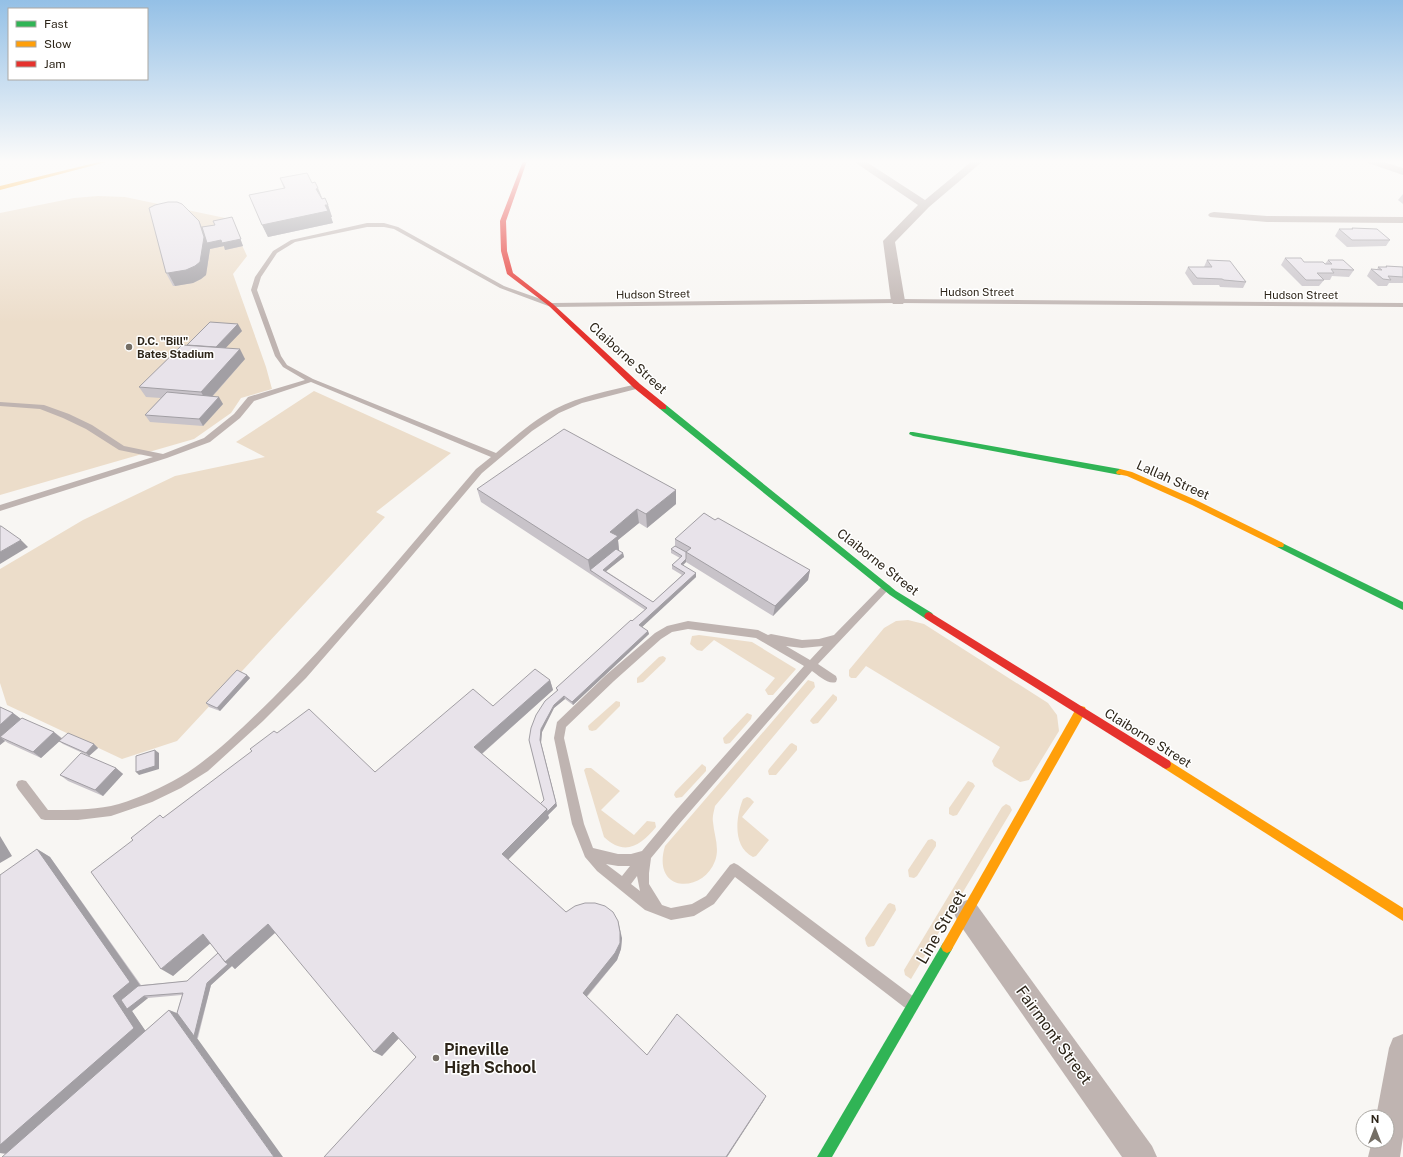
<svg xmlns="http://www.w3.org/2000/svg" width="1403" height="1157" font-family="'Public Sans',sans-serif">
  <style>
    .green { fill: #ecddca }
    .lines { fill: none; stroke-linecap: round; stroke-linejoin: round }
    .lane { fill: #bfb4b1; fill-rule: evenodd }
    .street { fill: #bfb4b1; fill-rule: evenodd }
    .fast { fill: #30b455; fill-rule: evenodd }
    .slow { fill: #ff9f0a; fill-rule: evenodd }
    .jam { fill: #e5322d; fill-rule: evenodd }
    .wall { fill: #c8c3c9; fill-rule: evenodd }
    .shaded-wall { fill: #a29fa4 }
    .building { fill: #e8e3ea; stroke: #a29fa4 }
    .poi-dot { fill: #746e65; stroke: #fff; stroke-width: 1.5 }
    .labels { text-anchor: middle; dominant-baseline: central; stroke-width: 3; stroke-linejoin: round; paint-order: stroke }
    .far-street-label { font-size: 11px; fill: #2d2519; stroke: #fff }
    .far-poi-label { font-size: 11px; font-weight: bold; fill: #2d2519; stroke: #fff; text-anchor: start }
    .street-label { font-size: 13px; fill: #2d2519; stroke: #fff }
    .near-street-label { font-size: 16px; fill: #2d2519; stroke: #fff }
    .near-poi-label { font-size: 16px; font-weight: bold; fill: #2d2519; stroke: #fff; text-anchor: start }
  </style>
  <rect width="100%" height="100%" fill="#f8f6f3"/>
  <g class="green">
    <path d="M98 196 125 197 230 219 247 256 233 274 266 367 272 389 241 398 231 413 194 439 0 495V213L74 198Z"/>
    <path d="M314 391 451 453 376 512 385 517 177 741 122 759 7 705 0 683V569L83 520 175 476 265 457 236 442Z"/>
    <path d="M908 620 924 624 1048 703 1057 715 1059 731 1029 780 1020 782 994 766 992 761 1000 747 866 666 856 678H851L849 676V670L884 628 896 621Z"/>
    <path d="M699 635 752 642 796 669 773 695H768L765 690 775 678 714 640 702 651 697 650 690 644 692 636Z"/>
    <path d="M663 656 666 658 665 661 643 682 637 683V678L659 657Z"/>
    <path d="M808 680 814 682 815 687 715 806C714 811 712 817 713 822 714 835 720 848 715 861 703 894 651 893 665 846Z"/>
    <path d="M833 694 837 697V700L818 723 813 724 810 721 811 719Z"/>
    <path d="M616 701 620 702V706L596 730 592 731 589 730 588 726 590 724Z"/>
    <path d="M747 713 752 715 751 719 730 743 726 744 724 743 723 738Z"/>
    <path d="M792 743 797 746V750L776 775H769L768 771 769 769 790 744Z"/>
    <path d="M702 764 706 767V771L682 797 676 798 674 795 675 792Z"/>
    <path d="M586 768H591L620 791 601 810 634 835 647 821 655 822 656 827C641 845 625 857 604 837L584 770Z"/>
    <path d="M968 781 973 783 975 786 957 815 953 816 949 814V808Z"/>
    <path d="M747 797 750 798 754 802 742 817 769 840 756 856 753 857C732 847 736 816 743 799Z"/>
    <path d="M1006 804 1010 806 1012 810 911 979 905 975 904 970 1002 807Z"/>
    <path d="M932 839 936 842V846L917 876 914 878 909 877 908 870 928 840Z"/>
    <path d="M890 903 895 905 896 910 874 946 868 947 866 944 865 938 888 904Z"/>
  </g>
  <g class="lines">
    <g class="lane">
      <path d="M367 223H384L398 227 504 286 552 303 898 299 1403 303V307L898 303 551 307 500 288 394 229 384 227H367L295 242 277 253 261 277 257 290 281 356 287 365 313 379 496 453C514 438 533 420 555 409 580 396 609 391 637 384L641 386 640 388 582 403 559 413 532 431 482 473 387 585 306 678 263 721 208 771 181 788 152 802 111 816 78 820H45L41 819 18 789 16 785 18 781 22 780 26 781 48 810C69 810 91 810 111 806 132 801 154 791 173 781 210 761 243 727 273 698 345 626 410 546 476 469L491 457 311 382 254 401 240 418 210 442 167 458 0 511V505L153 457 119 450 86 429 63 418 40 409 0 406V402L44 405 69 414 92 425 124 446 163 454 204 438 234 414 248 397 305 380 283 367 275 356 251 290 255 277 273 251 291 240Z"/>
      <path d="M886 584 889 585 891 587 889 589 818 664 836 676 837 679 836 682C828 685 818 675 812 671L680 823 651 858 649 873V884L662 905 671 908 692 904 706 896 730 865 734 863 738 865 914 997 916 1002 914 1007 909 1009 904 1007 735 877 714 904 694 916 671 920 645 910 597 871 585 857 572 824 554 738 557 722 606 675 655 633 667 626 688 621 758 630 768 635 771 634 802 640 819 639 834 635 883 585ZM688 629 756 638 804 666 672 815 642 851 631 854H618L593 848 584 824 564 738 566 727 614 681 661 639 672 632ZM786 646 802 648 823 646 810 660ZM606 864 618 866H630L622 876ZM637 876 640 891 631 884Z"/>
    </g>
    <g class="street">
      <path d="M853 161H865L925 200 972 161H983L929 207 895 242 905 301 903 304H893L891 301 883 241 918 205Z"/>
      <path d="M1367 161H1381L1403 168V175L1368 163Z"/>
      <path d="M1214 212 1267 216 1403 217V223L1267 222 1210 217 1208 215 1210 213Z"/>
      <path d="M967 900 976 904 1152 1146 1157 1157H1122L958 922 954 913 958 904Z"/>
      <path d="M1403 1034V1137L1400 1157H1368L1372 1141H1387V1117H1376L1389 1048 1393 1038Z"/>
    </g>
    <g class="fast">
      <path d="M660 405H666L896 591 932 613 934 616 932 619H926L890 595 660 409Z"/>
      <path d="M910 432H913L1120 469 1124 472 1120 475 913 436 909 434Z"/>
      <path d="M1280 542 1403 602V610L1277 547 1276 545Z"/>
      <path d="M947 941 951 943 953 947 951 951 832 1157H817L943 943Z"/>
    </g>
    <g class="slow">
      <path d="M103 161H110L0 190V186Z"/>
      <path d="M1120 469 1132 472 1198 501 1283 543 1284 545 1283 547H1277L1192 505 1127 476 1117 474 1116 472Z"/>
      <path d="M1081 706 1085 707 1086 710 1085 713 951 951 947 953 943 951 941 947 943 943 1077 707Z"/>
      <path d="M1166 759 1403 908V921L1162 767 1161 764 1162 761Z"/>
    </g>
    <g class="jam">
      <path d="M523 161H527L506 221 507 251 513 273 553 304 640 384 666 405V409H660L634 388 549 306 507 274 501 251 500 221Z"/>
      <path d="M929 612 1170 761 1171 764 1170 767 1166 769 1162 767 926 619 924 616 926 613Z"/>
    </g>
  </g>
  <g class="wall">
    <path d="M280 178 322 199 328 205 332 217H331L333 223 268 237 249 195 284 189Z"/>
    <path d="M1403 194V204L1398 200Z"/>
    <path d="M232 217 243 246 225 250 224 246 210 249 206 275 201 279 193 283 175 286H173L166 273 202 227 215 225Z"/>
    <path d="M1352 228 1390 240 1386 246 1347 247 1335 236 1339 229H1351Z"/>
    <path d="M1285 258 1304 262 1325 264 1328 260 1354 270 1349 277 1332 276 1330 280H1324L1319 286H1302L1281 265Z"/>
    <path d="M1207 260 1246 282 1243 288 1220 287 1219 285H1193L1185 273 1188 267H1204Z"/>
    <path d="M1386 266 1403 267V283H1389L1387 286H1378L1367 276 1371 269 1377 270 1378 267H1385Z"/>
    <path d="M242 331 225 348 245 359 213 396 223 404 203 426 150 422 145 415 161 398 146 397 139 387 187 345Z"/>
    <path d="M477 489 676 490V504L647 528 639 523 618 540 619 550 623 553 624 557 606 571 653 602 682 575 672 569V565L680 558 671 553V549L675 546V539L715 520 810 570 808 580 773 616 686 562 683 565 696 577 642 627 648 631 649 634 573 705 565 699 554 708 542 732 541 743 557 806 548 815 549 818 508 859 566 912 622 938 621 949 617 960 587 997 647 1055 764 1100 727 1157H324L416 1057 399 1038 382 1056 275 933 235 969 232 966 211 985 198 1038 6 1154 0 1153 37 849 50 857 141 985 187 981 218 953 210 943 173 976 163 818 277 733 375 772 493 706 550 680 553 690 482 754 540 804 544 800 529 740 557 691 556 688 645 610 481 502ZM182 995 177 1013 169 1010 145 1031 132 1011 148 998Z"/>
    <path d="M247 675 250 678 220 711 209 707 206 703Z"/>
    <path d="M0 707 13 713 21 719 54 732 62 738 94 744 98 748 89 756 63 744 59 741 41 758 8 743 5 741 0 745Z"/>
    <path d="M116 768 123 774 103 796 68 781 60 775Z"/>
  </g>
  <g class="shaded-wall">
    <path d="M318 188 323 200 316 189Z"/>
    <path d="M325 205H328L332 217H331L333 223 268 237 262 225Z"/>
    <path d="M232 217 243 246 225 250 224 246 210 249 206 275 201 279 193 283 175 286 168 273 199 221 205 234Z"/>
    <path d="M238 324 242 331 219 355 215 348Z"/>
    <path d="M240 349 245 359 207 402 201 392Z"/>
    <path d="M219 397 223 404 203 426 199 419Z"/>
    <path d="M676 490V504L647 528 646 514Z"/>
    <path d="M637 509 639 523 618 540 619 550 592 572 590 570 588 560 610 532Z"/>
    <path d="M21 540 28 547 0 564V552Z"/>
    <path d="M623 553 624 557 604 573 603 570Z"/>
    <path d="M686 559V562L681 567V564Z"/>
    <path d="M810 570 808 580 773 616 775 606Z"/>
    <path d="M696 573V577L640 629 639 625Z"/>
    <path d="M648 631 649 634 573 705 572 702Z"/>
    <path d="M247 675 250 678 220 711 217 708Z"/>
    <path d="M550 680 553 690 478 757 474 747Z"/>
    <path d="M564 696 565 699 554 708 542 732 541 743 557 806 548 815 549 818 506 862 502 854 547 809 540 740 541 729 554 705Z"/>
    <path d="M13 713 25 722 0 737V725Z"/>
    <path d="M54 732 62 739 41 758 33 752Z"/>
    <path d="M0 737 5 741 0 745Z"/>
    <path d="M94 744 98 748 89 756 86 753Z"/>
    <path d="M155 750 159 753V769L139 775 136 772Z"/>
    <path d="M116 768 123 774 103 796 95 790Z"/>
    <path d="M0 836 12 856 0 863Z"/>
    <path d="M37 849 50 857 142 988 144 996 148 998 132 1011 147 1033 10 1154 0 1153V1145L113 996Z"/>
    <path d="M618 921 622 938 621 949 617 960 585 998 583 993Z"/>
    <path d="M268 924 277 931 235 969 232 966 211 985 197 1038 283 1157H274L169 1010 181 1015 225 962Z"/>
    <path d="M203 934 213 941 173 976 161 969Z"/>
    <path d="M393 1032 400 1037 382 1056 374 1052Z"/>
    <path d="M766 1096 764 1100 727 1157H726Z"/>
  </g>
  <g class="building">
    <path d="M307 173 312 183 315 182 318 188 316 189 322 199 325 198 328 205H325L328 211 262 225 249 195 285 188 280 178Z"/>
    <path d="M168 202H177L182 204 199 221 204 237 200 262 195 266 186 270 168 273H166L149 208 155 205Z"/>
    <path d="M232 217 241 239 222 243 221 240 207 243 202 227 215 225 213 221Z"/>
    <path d="M1352 228 1377 229 1390 240H1352L1339 229H1353Z"/>
    <path d="M1285 258H1301L1304 262H1323L1325 264H1332L1328 260H1343L1354 270 1331 269 1334 273H1317L1324 280H1306Z"/>
    <path d="M1207 260 1230 261 1246 282 1224 280 1222 279 1197 278 1188 267H1212Z"/>
    <path d="M1386 266 1403 267V277L1388 276 1391 280 1383 279 1371 269 1382 270 1378 267H1387Z"/>
    <path d="M210 322 238 324 216 347 187 345Z"/>
    <path d="M182 345 240 349 201 392 139 387Z"/>
    <path d="M167 392 219 397 199 419 145 415Z"/>
    <path d="M564 429 676 490 646 514 637 509 610 532 618 536 588 560 477 489Z"/>
    <path d="M704 513 715 520 718 518 810 570 775 606 686 552 691 548 675 539Z"/>
    <path d="M0 526H1L21 540 0 552Z"/>
    <path d="M675 546 686 552V559L681 564 696 573 639 625 648 631 572 702 564 696 554 705 541 729 540 740 556 803 547 812V809L540 804 544 800 529 740 531 728 536 715 545 701 558 690 556 688 631 620 632 621 647 608 590 570 616 549 623 553 603 570 653 602 685 573 672 565 682 556 671 549Z"/>
    <path d="M535 669 550 680 474 747 547 809 502 854 566 912 575 906 585 903H595L605 906 613 912 618 921 620 932V943L615 953 583 993 647 1055 677 1014 766 1096 726 1157H324L416 1057 393 1032 374 1052 268 924 225 962 203 934 161 969 91 872 133 840 131 838 160 815 163 818 252 751 250 749 274 731 277 733 309 709 375 772 473 689 493 706Z"/>
    <path d="M237 670 247 675 217 708 206 703Z"/>
    <path d="M0 707 13 713 0 725Z"/>
    <path d="M22 718 54 732 33 752 0 737Z"/>
    <path d="M68 733 94 744 86 753 59 741Z"/>
    <path d="M155 750V766L136 772V756Z"/>
    <path d="M81 753 116 768 95 790 60 775Z"/>
    <path d="M37 849 130 982 113 996 134 1028 0 1145V875Z"/>
    <path d="M218 953 225 962 228 964 207 983 194 1036 177 1013 183 993 144 996 127 1009 121 1000 138 986 187 981Z"/>
    <path d="M169 1010 274 1157H2Z"/>
  </g>
  <linearGradient id="sky" x2="0" y2="1"><stop stop-color="#94c0e6"/><stop offset="0.5" stop-color="#fcfbfa"/><stop offset="1" stop-color="#fcfbfa" stop-opacity="0"/></linearGradient>
  <rect width="1403" height="323" fill="url(#sky)"/>
  <g class="poi-dot">
    <circle cx="129" cy="347" r="4"/>
    <circle cx="436" cy="1058" r="4"/>
  </g>
  <g class="labels">
    <g class="far-street-label">
      <text x="977" y="292">Hudson Street</text>
      <text transform="translate(653 294) rotate(-1)">Hudson Street</text>
      <text x="1301" y="295">Hudson Street</text>
    </g>
    <g class="far-poi-label">
      <text x="137" y="341">D.C. "Bill"<tspan x="137" dy="13">Bates Stadium</tspan></text>
    </g>
    <g class="street-label">
      <text transform="translate(628 358) rotate(42)">Claiborne Street</text>
      <text transform="translate(1173 480) rotate(24)">Lallah Street</text>
      <text transform="translate(878 562) rotate(38)">Claiborne Street</text>
      <text transform="translate(1148 738) rotate(32)">Claiborne Street</text>
    </g>
    <g class="near-street-label">
      <text transform="translate(941 927) rotate(-60)">Line Street</text>
      <text transform="translate(1054 1035) rotate(54)">Fairmont Street</text>
    </g>
    <g class="near-poi-label">
      <text x="444" y="1049">Pineville<tspan x="444" dy="18">High School</tspan></text>
    </g>
  </g>
  <rect x="8" y="8" width="140" height="72" fill="#ffffff" stroke="#aba8a3"/>
  <rect x="16" y="21" width="20" height="6" fill="#30b455" stroke="#aba8a3"/>
  <text x="44" y="28" font-size="12" fill="#2d2519">Fast</text>
  <rect x="16" y="41" width="20" height="6" fill="#ff9f0a" stroke="#aba8a3"/>
  <text x="44" y="48" font-size="12" fill="#2d2519">Slow</text>
  <rect x="16" y="61" width="20" height="6" fill="#e5322d" stroke="#aba8a3"/>
  <text x="44" y="68" font-size="12" fill="#2d2519">Jam</text>
  <g transform="translate(1375 1129)"><circle r="19" fill="#ffffff" stroke="#aba8a3"/>
  <path d="M0-3L7 15L0 10L-7 15Z" fill="#746e65"/>
  <text y="-6" font-size="11" font-weight="bold" text-anchor="middle" fill="#2d2519">N</text>
  </g>
</svg>
